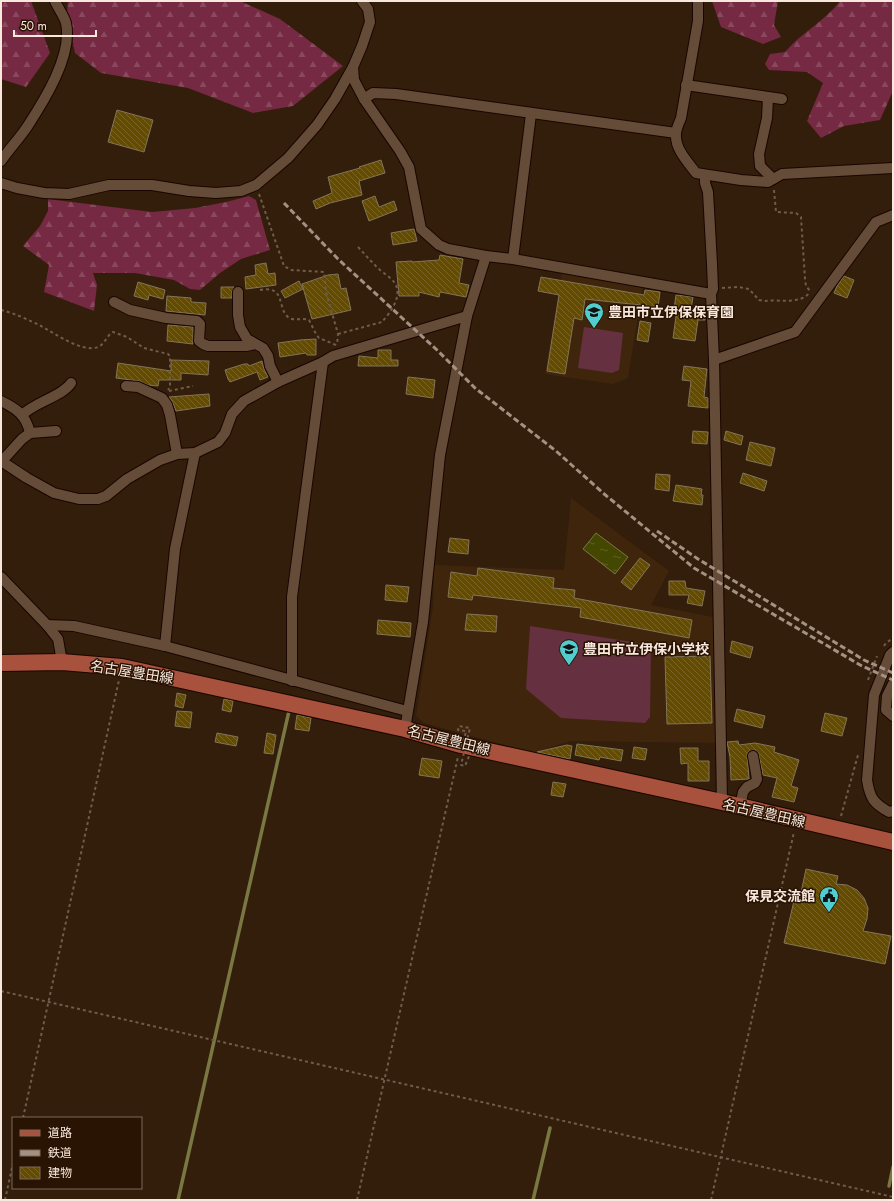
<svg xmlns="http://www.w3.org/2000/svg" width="894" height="1201" font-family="Jost,'Noto Sans JP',sans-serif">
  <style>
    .built { fill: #40250d }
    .forest { fill: url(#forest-firs) }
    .pitch { fill: #65303f }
    .water { fill: url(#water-ripples); stroke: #797742 }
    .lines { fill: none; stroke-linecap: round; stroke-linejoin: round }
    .stream { stroke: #797742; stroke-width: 3.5 }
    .building { fill: url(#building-back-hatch); stroke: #827558 }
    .street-casing { stroke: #1a0600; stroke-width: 12 }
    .primary-casing { stroke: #1a0600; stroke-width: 18 }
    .path { stroke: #705c4c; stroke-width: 2; stroke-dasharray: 3 3; stroke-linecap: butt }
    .street { stroke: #654c39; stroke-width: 10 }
    .primary { stroke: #a8513d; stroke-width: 16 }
    .rail { stroke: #a39183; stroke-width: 3; stroke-dasharray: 6 3; stroke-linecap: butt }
    .path-bridge { stroke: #705c4c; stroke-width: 2; stroke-dasharray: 3 3; stroke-linecap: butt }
    .labels { text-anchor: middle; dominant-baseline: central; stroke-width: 3; stroke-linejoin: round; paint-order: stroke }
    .poi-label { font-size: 14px; font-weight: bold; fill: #f8e8dd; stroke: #291403; text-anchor: start }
    .street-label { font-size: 14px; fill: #f8e8dd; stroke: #291403 }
  </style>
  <defs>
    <pattern id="forest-firs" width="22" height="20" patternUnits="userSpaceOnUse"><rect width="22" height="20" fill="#752942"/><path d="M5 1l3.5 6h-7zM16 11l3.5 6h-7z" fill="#89485d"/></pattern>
    <pattern id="water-ripples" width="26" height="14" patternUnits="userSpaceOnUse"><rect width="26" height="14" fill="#434700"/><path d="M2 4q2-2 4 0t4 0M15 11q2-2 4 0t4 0" fill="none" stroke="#5f6225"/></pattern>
    <pattern id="building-back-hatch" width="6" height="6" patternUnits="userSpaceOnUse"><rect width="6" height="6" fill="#644b02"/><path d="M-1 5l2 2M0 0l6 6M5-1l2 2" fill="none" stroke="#7b6526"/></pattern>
  </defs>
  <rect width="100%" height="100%" fill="#331d0b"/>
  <g class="built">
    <path d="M562 272 643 285 628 378 613 384 545 374Z"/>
    <path d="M571 498 669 571 651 605 713 617 718 743 570 741 545 749V756L424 723 416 716 433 606 434 565 564 570Z"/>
  </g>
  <g class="forest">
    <path d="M1 1H31L50 53 26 87 1 79Z"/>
    <path d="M68 1H240L280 19 343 66 293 106 253 113 188 88 101 73 75 53 67 13Z"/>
    <path d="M712 1H778L774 25 781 37 763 44 721 27Z"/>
    <path d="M840 1H893V91L880 120 844 126 821 138 807 121 823 83 807 72 769 70 765 64 770 54 785 52C801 33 825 21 840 1Z"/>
    <path d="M249 196 256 200 270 250 241 259 220 273 200 290 190 289 174 280 135 273H93L97 285 94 311 44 292 49 265 23 246 40 226 48 211V199L152 212 195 208 226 202Z"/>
  </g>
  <g class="pitch">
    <path d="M584 327 623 333 619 370 612 373 578 368Z"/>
    <path d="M530 626 651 645 650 717 645 723 561 718 526 689Z"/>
  </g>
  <path class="water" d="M596 533 628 557 615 574 583 549Z"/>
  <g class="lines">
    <g class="stream">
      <path d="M889 1186 893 1167"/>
      <path d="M178 1200 289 711"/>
      <path d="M533 1200 550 1128"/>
    </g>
  </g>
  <g class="building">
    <path d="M117 110 153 120 144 152 108 142Z"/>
    <path d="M381 160 385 173 359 181 362 195 330 203 316 209 313 201 332 193 328 177 360 168 359 167Z"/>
    <path d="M375 196 379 207 394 201 397 210 369 221 362 201Z"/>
    <path d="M414 229 417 241 393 245 391 233Z"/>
    <path d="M440 255 463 259 459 283 469 285 466 297 440 292 439 297 419 292V296H399L396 262 412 261V262L439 260Z"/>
    <path d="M266 263 268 274 275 273 276 285 246 289 245 277 256 275 255 265Z"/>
    <path d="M338 274 341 289 346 288 351 310 312 319 302 284 328 275Z"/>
    <path d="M844 276 854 280 847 298 834 293 837 286Z"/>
    <path d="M541 277 644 295 645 290 660 292 658 307 585 299 582 320 574 318 565 374 547 371 559 295 538 291Z"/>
    <path d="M299 281 303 289 285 298 281 291Z"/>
    <path d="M138 282 165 290 163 299 149 295 148 300 134 296Z"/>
    <path d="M221 287H234L232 292V298H221Z"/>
    <path d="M676 295 693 297 691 309 705 310V320H698L695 341 673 338 677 309H674Z"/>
    <path d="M167 296 191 298V302L206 303 205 315 166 311Z"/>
    <path d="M640 321 651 323 648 342 637 340Z"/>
    <path d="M168 325 193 327V344L167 341Z"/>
    <path d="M316 339V355H307L306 353 280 357 278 343 300 340Z"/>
    <path d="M378 350H391V360H398V366H358L359 356 378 358Z"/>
    <path d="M171 360 209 361 208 375 181 373V380H159L158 386 148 385 139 381 116 378 118 363 171 371Z"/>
    <path d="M262 361 264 369 268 377 260 380 257 372 230 382 228 379 225 370 244 364H248L249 366Z"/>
    <path d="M684 366 707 369 704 397 708 398V408L688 406 691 381 682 380Z"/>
    <path d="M408 377 435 380 433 398 406 394Z"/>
    <path d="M209 394 210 406 176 411 173 403 169 397Z"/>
    <path d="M693 431 708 432 707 444 692 443Z"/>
    <path d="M726 431 743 436 741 445 724 440Z"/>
    <path d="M750 442 775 448 771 466 746 460Z"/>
    <path d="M743 473 767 481 764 491 740 483Z"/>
    <path d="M656 474 670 475 669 491 655 489Z"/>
    <path d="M676 485 702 489 701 495H703L702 505 673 501Z"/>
    <path d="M450 538 469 540 468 554 448 552Z"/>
    <path d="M640 558 650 565 631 590 621 582Z"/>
    <path d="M478 568 554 578 553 588 575 590 574 598 692 620 689 638 580 617 581 608 473 595 472 600 448 597 451 572 477 576Z"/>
    <path d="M669 581H685L686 588 705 591 702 606 687 603 689 595H669Z"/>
    <path d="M386 585 409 587 407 602 385 600Z"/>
    <path d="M467 614 497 616 496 632 465 630Z"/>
    <path d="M378 620 411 623 410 637 377 634Z"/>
    <path d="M732 641 753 647 750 658 730 652Z"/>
    <path d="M710 656 712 723 667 724 665 657Z"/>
    <path d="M177 693 186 695 183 708 175 706Z"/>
    <path d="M224 699 233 701 231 712 222 710Z"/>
    <path d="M737 709 765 716 762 728 734 721Z"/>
    <path d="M177 711 192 712 190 728 175 726Z"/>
    <path d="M825 713 847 718 842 736 821 731Z"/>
    <path d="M297 715 311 718 309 731 295 729Z"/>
    <path d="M217 733 238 737 236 746 215 742Z"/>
    <path d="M267 733 276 735 273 754 264 753Z"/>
    <path d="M738 741 739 745 755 743 775 747 774 752 799 760 791 786 798 788 794 802 772 797 777 778 763 775 759 755 755 750 749 751 747 754 749 779 731 780 730 757 727 742Z"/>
    <path d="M577 744 623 750 621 761 600 757 599 760 575 755Z"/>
    <path d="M567 745 572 746 570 759 537 752Z"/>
    <path d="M634 747 647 749 645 760 632 758Z"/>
    <path d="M680 748H698V761H709V781H688V763L681 764Z"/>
    <path d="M422 758 442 761 439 778 419 775Z"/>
    <path d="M553 782 566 784 563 797 551 795Z"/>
    <path d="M806 869 838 876 836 884 847 885 857 890 864 898 868 908 867 919 863 931 891 936 885 964 784 943 794 901 799 902Z"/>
  </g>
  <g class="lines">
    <defs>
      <g id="street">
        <path d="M698 1V21L681 118C679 123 676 129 676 134 675 149 687 161 696 173L741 180 768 182 782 174 893 168"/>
        <path d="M353 67 354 80 364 99 400 151 409 167 421 229 439 245 448 249 486 256 513 259 711 294"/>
        <path d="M686 85 782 99"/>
        <path d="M768 97 767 118 759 154 760 166 773 179"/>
        <path d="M364 99 373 93 396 94 676 133"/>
        <path d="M1 161C9 149 19 139 27 127 44 101 73 55 66 23 64 16 58 8 55 1"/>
        <path d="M705 175V183L708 192 712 264 713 289 711 294 714 360 722 802"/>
        <path d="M1 183 17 188 44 193 69 194 109 185H152L189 191 216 193 241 191 256 185 288 158 317 125 335 99 353 67 362 46 370 22 368 9 362 1"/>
        <path d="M513 259 531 114"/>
        <path d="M238 292V315L240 327 247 339 263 348 268 356 270 366 278 382"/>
        <path d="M114 302 130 310 166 318 197 321 200 324 199 341 203 344 208 346H246L255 344"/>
        <path d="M714 360 795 332 876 222 893 215"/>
        <path d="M126 386 138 387 162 398 167 405 170 415 177 454"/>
        <path d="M1 401C17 409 26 415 30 433"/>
        <path d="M22 415C35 402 63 396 71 383"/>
        <path d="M1 461 27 478 54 493 79 499H98L106 496 127 479 160 460 177 454 195 453 218 442 225 433 232 414 244 401 278 382 323 362 333 356 467 316"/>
        <path d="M2 461 22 439 30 433 56 431"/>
        <path d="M1 577 47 625 58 639 62 662"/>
        <path d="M47 625 74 626 165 646 407 711"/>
        <path d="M165 646 175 549 195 453"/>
        <path d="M893 652 890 655 874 695 867 780C870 798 873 803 889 812L893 811"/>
        <path d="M292 681V597L323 362"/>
        <path d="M893 684 887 696 886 710 893 716"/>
        <path d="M405 729 423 622 440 455 467 316 486 256"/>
        <path d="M740 807 743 792 747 787 755 783 757 779 753 756"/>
      </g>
      <path id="primary" d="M1 663 62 662 122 667 405 729 461 745 722 802 893 842"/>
    </defs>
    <use href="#street" class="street-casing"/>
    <use href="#primary" class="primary-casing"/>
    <g class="path">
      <path d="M774 190 776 212 796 213 801 217 805 279 806 286 811 292"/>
      <path d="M259 194 284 266 291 270 324 272 326 292 338 334 337 345"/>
      <path d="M722 288 738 287 749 289 759 300 764 301C779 299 801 305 810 292"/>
      <path d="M260 290C286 285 277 308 288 317 294 322 302 317 309 320L316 334 319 338 336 345"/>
      <path d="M1 310C14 313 29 320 41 326 56 334 82 353 98 347 105 344 107 335 113 332L127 337 144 348 168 354 170 356V387L168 390"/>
      <path d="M338 334 382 322C390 313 404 295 394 282 391 278 385 274 380 270 371 262 364 253 356 245"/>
      <path d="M169 391 193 386"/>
      <path d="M884 646 886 643 893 638"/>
      <path d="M868 680 877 656"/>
      <path d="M841 816 858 755"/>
      <path d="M1 991 893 1197"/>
      <path d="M23 1118 119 680"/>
      <path d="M5 1200 13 1163"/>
      <path d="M357 1200 458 757"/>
      <path d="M711 1200 794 832"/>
    </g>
    <use href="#street" class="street"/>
    <use href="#primary" class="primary"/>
    <g class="rail">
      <path d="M284 203 338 259 437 350 475 388 556 451 603 493 694 568 862 666 893 680"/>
      <path d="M657 531 698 559 864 660 893 673"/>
    </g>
    <path class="path-bridge" d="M465 736 466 731 458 730 459 726 470 728 461 765 465 766 470 754"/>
  </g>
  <defs>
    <symbol id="school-pin" viewBox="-11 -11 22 30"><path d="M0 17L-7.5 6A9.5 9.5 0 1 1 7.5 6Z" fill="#52cdcf" stroke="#291403"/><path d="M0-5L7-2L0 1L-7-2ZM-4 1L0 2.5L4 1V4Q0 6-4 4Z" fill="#111"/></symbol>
    <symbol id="civic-pin" viewBox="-11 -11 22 30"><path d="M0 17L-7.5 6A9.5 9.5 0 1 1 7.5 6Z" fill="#52cdcf" stroke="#291403"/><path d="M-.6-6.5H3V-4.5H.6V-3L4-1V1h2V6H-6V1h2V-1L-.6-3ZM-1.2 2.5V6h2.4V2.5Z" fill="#111"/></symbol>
  </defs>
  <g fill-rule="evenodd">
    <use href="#school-pin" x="583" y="301" width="22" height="30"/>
    <use href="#school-pin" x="558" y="638" width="22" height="30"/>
    <use href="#civic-pin" x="818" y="885" width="22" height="30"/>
  </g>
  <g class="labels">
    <g class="poi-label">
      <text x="608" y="312">豊田市立伊保保育園</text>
      <text x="583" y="649">豊田市立伊保小学校</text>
      <text x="815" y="896" text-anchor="end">保見交流館</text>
    </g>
    <g class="street-label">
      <text transform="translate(132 672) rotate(9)">名古屋豊田線</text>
      <text transform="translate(449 740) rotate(14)">名古屋豊田線</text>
      <text transform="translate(764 813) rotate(13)">名古屋豊田線</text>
    </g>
  </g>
  <rect width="894" height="1201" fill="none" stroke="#f8e8dd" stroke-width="4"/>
  <rect x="12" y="1117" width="130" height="72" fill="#291403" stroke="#7c695a"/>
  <rect x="20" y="1130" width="20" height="6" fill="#a8513d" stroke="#7c695a"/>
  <text x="48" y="1137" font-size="12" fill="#f8e8dd">道路</text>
  <rect x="20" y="1150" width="20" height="6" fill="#a39183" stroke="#7c695a"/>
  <text x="48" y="1157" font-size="12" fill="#f8e8dd">鉄道</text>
  <rect x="20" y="1167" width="20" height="12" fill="url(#building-back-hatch)" stroke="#7c695a"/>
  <text x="48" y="1177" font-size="12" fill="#f8e8dd">建物</text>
  <path d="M14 30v6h82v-6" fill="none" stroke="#f8e8dd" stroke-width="2"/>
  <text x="20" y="30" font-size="12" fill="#f8e8dd" stroke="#291403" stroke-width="3" paint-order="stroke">50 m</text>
</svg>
